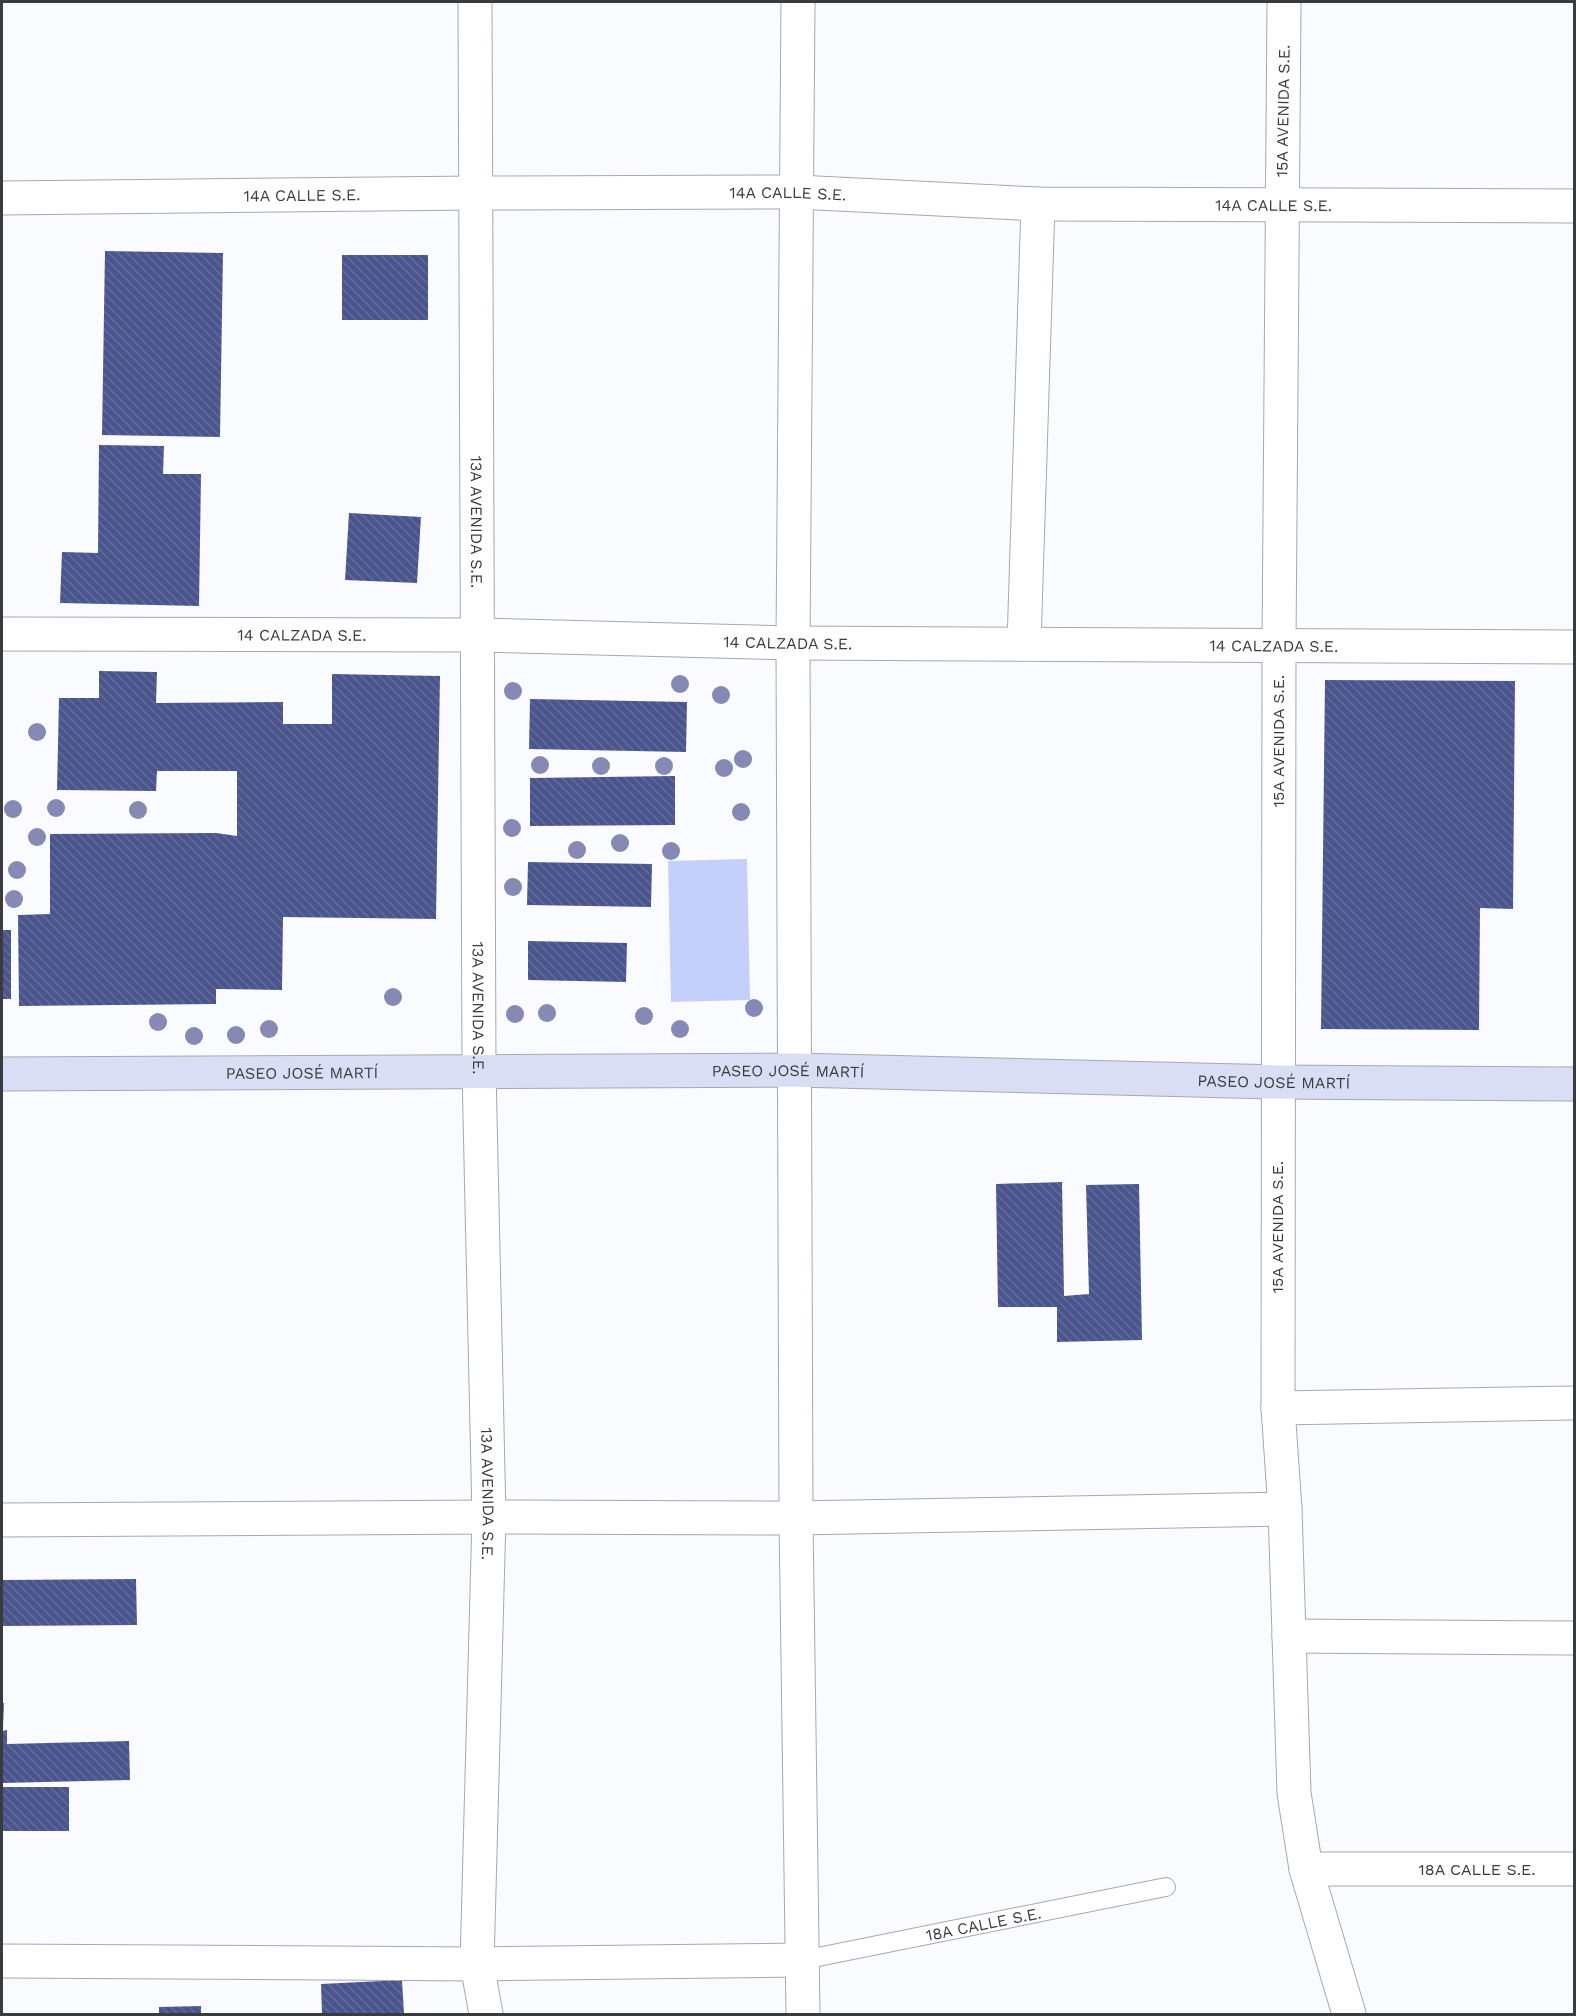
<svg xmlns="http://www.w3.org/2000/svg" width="1576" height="2016" font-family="'Work Sans',sans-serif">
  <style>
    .pitch { fill: #c4cffb }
    .building { fill: url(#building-back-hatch) }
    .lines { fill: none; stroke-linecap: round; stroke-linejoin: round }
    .service-casing { stroke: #a6a8b1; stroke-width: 20 }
    .minor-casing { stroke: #a6a8b1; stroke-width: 35 }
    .secondary-casing { stroke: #a6a8b1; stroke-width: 35 }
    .service { stroke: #fff; stroke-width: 18 }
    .minor { stroke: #fff; stroke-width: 33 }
    .secondary { stroke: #dadef5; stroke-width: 33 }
    .tree { fill: #8589b3 }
    .labels { text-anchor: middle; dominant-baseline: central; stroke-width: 6; stroke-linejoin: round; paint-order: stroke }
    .street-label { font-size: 16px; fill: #3a3b3f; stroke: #fff }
  </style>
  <defs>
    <pattern id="building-back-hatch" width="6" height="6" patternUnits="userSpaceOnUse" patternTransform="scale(1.5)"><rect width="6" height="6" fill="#4a558e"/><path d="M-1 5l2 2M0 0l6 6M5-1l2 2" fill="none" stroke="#626b99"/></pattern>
  </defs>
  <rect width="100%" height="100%" fill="#fafbff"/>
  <path class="pitch" d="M747 859 750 1000 671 1002 668 861Z"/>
  <g class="building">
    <path d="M105 251 223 253 220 437 102 435Z"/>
    <rect x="342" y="255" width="86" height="65"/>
    <path d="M99 445 164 446 163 474H201L199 606 60 603 62 552 98 553Z"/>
    <path d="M349 513 421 517 417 583 345 580Z"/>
    <path d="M99 671 157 672 156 703 283 702V724H332V674L440 676 436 919 283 917 282 990 216 989V1004L19 1006 18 915 50 914V834L216 833 237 836V771H157L156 791 57 790 59 698H99Z"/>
    <path d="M1325 680 1515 681 1513 909 1480 908 1479 1030 1321 1029Z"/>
    <path d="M530 699 687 702 686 752 529 749Z"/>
    <path d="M675 776V825L530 826V778Z"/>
    <path d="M528 862 652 864 651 907 527 905Z"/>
    <rect x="2" y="930" width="9" height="69"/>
    <path d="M528 941 627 943 626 982 528 980Z"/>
    <path d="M1062 1182 1064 1296 1089 1294 1086 1185 1139 1184 1142 1340 1057 1342V1307H998L996 1184Z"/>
    <path d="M136 1579 137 1625 2 1626V1580Z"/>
    <path d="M2 1703H4L3 1727H2Z"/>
    <path d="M7 1730V1744L129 1741 130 1780 2 1783V1731Z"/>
    <rect x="2" y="1787" width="67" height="44"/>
    <path d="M402 1980 404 2014H322L321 1984Z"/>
    <path d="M201 2006V2014H159V2007Z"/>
  </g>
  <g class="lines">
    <defs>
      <g id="service">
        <path id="s1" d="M803 1960 1166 1887"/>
      </g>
      <g id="minor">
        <path id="s2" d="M475 2 479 1071 489 1517 477 1964 486 2014"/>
        <path d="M798 2 793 643 796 1518 803 2014"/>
        <path d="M1284 2 1279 645 1278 1408 1285 1509 1294 1793 1306 1869 1349 2014"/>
        <path id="s3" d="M2 198 477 193 797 192 1038 204 1574 206"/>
        <path id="s4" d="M2 634 477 635 793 643 1574 647"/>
        <path d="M1024 644 1038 204"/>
        <path d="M1278 1408 1574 1403"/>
        <path d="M2 1520 489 1517 796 1518 1285 1509"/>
        <path d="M1289 1636 1574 1638"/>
        <path id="s5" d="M1306 1869H1574"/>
        <path d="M2 1961 477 1964 803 1960"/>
      </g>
      <g id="secondary">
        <path id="s6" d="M2 1074 795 1070 1277 1082 1574 1084"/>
      </g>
    </defs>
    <use href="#service" class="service-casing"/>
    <use href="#minor" class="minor-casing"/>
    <use href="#secondary" class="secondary-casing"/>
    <use href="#service" class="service"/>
    <use href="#minor" class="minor"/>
    <use href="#secondary" class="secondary"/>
  </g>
  <g class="tree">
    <circle cx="680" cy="684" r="9"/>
    <circle cx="513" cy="691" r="9"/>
    <circle cx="721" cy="695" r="9"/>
    <circle cx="37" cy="732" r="9"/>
    <circle cx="743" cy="759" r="9"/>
    <circle cx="540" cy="765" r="9"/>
    <circle cx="601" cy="766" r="9"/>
    <circle cx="664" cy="766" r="9"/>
    <circle cx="724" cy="768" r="9"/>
    <circle cx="56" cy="808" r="9"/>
    <circle cx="13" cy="809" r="9"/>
    <circle cx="138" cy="810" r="9"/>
    <circle cx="741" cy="812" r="9"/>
    <circle cx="512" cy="828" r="9"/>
    <circle cx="37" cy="837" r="9"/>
    <circle cx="620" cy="843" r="9"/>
    <circle cx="577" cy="850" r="9"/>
    <circle cx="671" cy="851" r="9"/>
    <circle cx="17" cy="870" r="9"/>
    <circle cx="513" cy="887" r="9"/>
    <circle cx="14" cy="899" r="9"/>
    <circle cx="393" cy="997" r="9"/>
    <circle cx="754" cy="1008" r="9"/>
    <circle cx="547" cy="1013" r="9"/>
    <circle cx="515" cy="1014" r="9"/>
    <circle cx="644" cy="1016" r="9"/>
    <circle cx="158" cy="1022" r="9"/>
    <circle cx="269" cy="1029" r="9"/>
    <circle cx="680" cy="1029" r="9"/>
    <circle cx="236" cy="1035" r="9"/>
    <circle cx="194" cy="1036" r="9"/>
  </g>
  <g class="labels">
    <g class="street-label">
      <text transform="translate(1283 111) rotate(-89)">15A AVENIDA S.E.</text>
      <text stroke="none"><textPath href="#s3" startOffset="786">14A CALLE S.E.</textPath></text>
      <text stroke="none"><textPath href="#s3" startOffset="300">14A CALLE S.E.</textPath></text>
      <text stroke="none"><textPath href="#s3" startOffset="1272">14A CALLE S.E.</textPath></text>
      <text stroke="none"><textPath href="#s2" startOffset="520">13A AVENIDA S.E.</textPath></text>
      <text stroke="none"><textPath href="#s4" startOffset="300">14 CALZADA S.E.</textPath></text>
      <text stroke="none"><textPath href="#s4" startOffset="786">14 CALZADA S.E.</textPath></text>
      <text stroke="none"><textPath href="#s4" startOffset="1272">14 CALZADA S.E.</textPath></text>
      <text transform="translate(1278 741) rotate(-90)">15A AVENIDA S.E.</text>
      <text stroke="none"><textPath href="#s2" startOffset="1006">13A AVENIDA S.E.</textPath></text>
      <text stroke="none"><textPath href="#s6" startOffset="786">PASEO JOSÉ MARTÍ</textPath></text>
      <text stroke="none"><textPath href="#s6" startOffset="300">PASEO JOSÉ MARTÍ</textPath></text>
      <text stroke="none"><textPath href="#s6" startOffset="1272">PASEO JOSÉ MARTÍ</textPath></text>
      <text transform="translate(1277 1227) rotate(-90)">15A AVENIDA S.E.</text>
      <text stroke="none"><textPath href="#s2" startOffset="1492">13A AVENIDA S.E.</textPath></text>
      <text stroke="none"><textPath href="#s5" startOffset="171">18A CALLE S.E.</textPath></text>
      <text stroke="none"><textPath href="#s1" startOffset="184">18A CALLE S.E.</textPath></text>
    </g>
  </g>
  <rect width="1576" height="2016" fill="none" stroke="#3a3b3f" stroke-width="6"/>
</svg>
